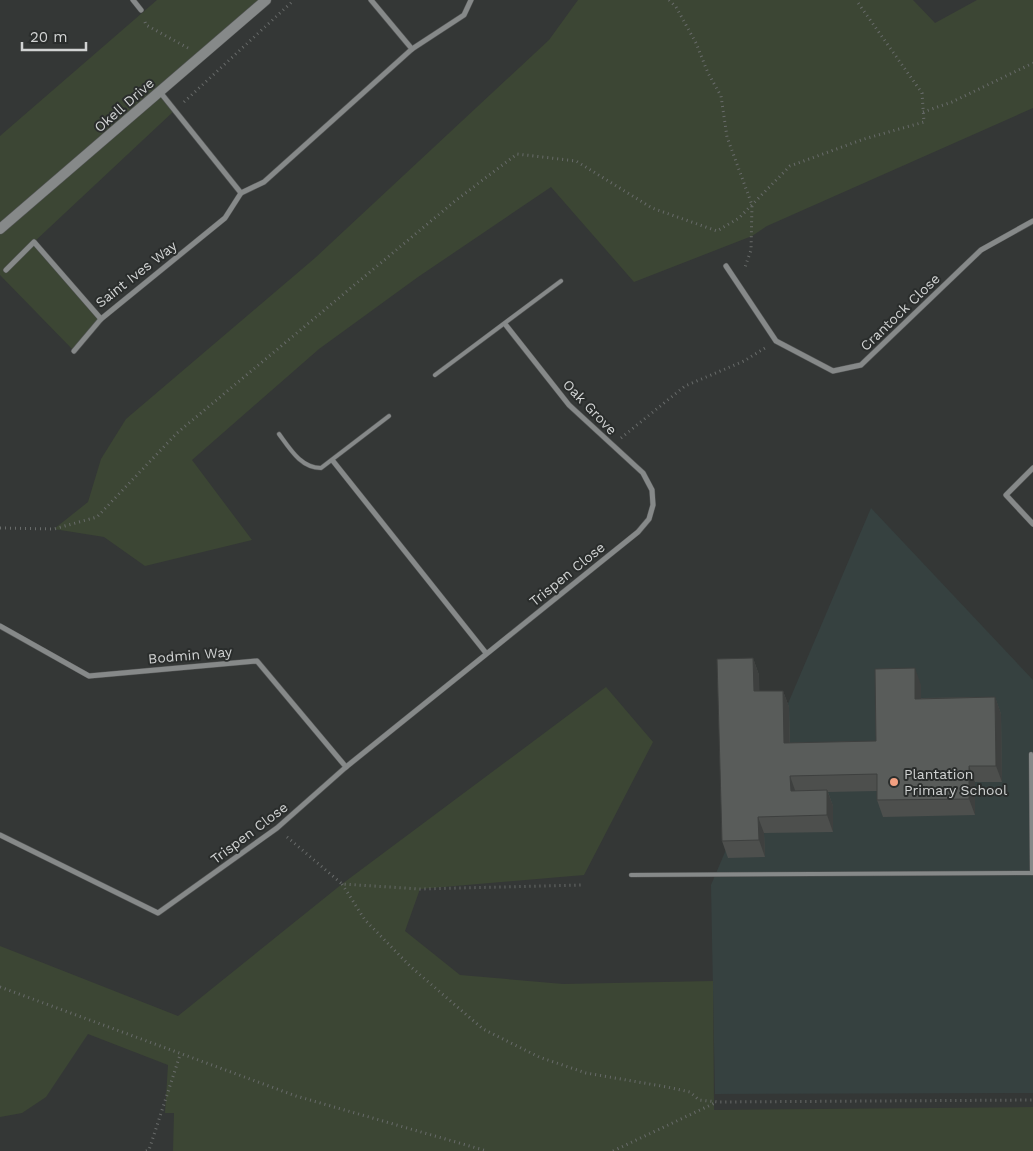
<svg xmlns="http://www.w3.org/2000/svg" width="1033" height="1151" font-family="'Work Sans',sans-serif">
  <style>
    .built { fill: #364140 }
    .green { fill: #3c4634 }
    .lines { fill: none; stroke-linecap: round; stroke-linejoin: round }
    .lane-casing { stroke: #525454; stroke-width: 5 }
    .street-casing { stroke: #525454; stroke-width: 6 }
    .secondary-casing { stroke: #525454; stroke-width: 11 }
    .path { stroke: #686b6a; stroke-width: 3; stroke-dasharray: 1 4; stroke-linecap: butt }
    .lane { stroke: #868989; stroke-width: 4 }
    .street { stroke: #868989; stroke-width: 5 }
    .secondary { stroke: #868989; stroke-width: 10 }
    .wall { fill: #4d4f4d }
    .shaded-wall { fill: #3e403f }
    .building { fill: #595c5a; stroke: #3e403f }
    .poi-dot { fill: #f2a081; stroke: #2a2d2c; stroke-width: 2 }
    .labels { text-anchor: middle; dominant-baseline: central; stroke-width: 4; stroke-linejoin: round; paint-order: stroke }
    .street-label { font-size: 14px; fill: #d1d3d3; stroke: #2a2d2c }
    .poi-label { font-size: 14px; fill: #d1d3d3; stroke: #2a2d2c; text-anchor: start }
  </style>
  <rect width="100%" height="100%" fill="#343736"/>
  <path class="built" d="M871 508 1033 680V1093L715 1094 711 885Z"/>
  <g class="green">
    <path d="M157 0H266L160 92 175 110 34 242 101 319 74 351 0 275V136Z"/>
    <path d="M578 0H913L935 23 977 0H1033V108L767 226 752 236 634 282 551 187 418 277 319 349 192 460 252 540 145 566 104 537 54 529 88 502 101 459 126 419 315 258 549 40Z"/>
    <path d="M606 687 653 742 584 875 420 889 405 931 460 975 563 984 713 981 714 1110 1033 1107V1151H173L174 1113H165L168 1065 88 1034 46 1097 22 1113 0 1117V946L178 1016 342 884Z"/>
  </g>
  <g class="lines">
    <defs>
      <g id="lane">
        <path d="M435 375 561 281"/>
        <path d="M279 434C290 449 301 468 321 468L389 416"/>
        <path d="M1031 754 1032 873"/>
        <path d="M631 875 1033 873"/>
      </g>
      <g id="street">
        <path d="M133 0 141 10"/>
        <path d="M371 0 412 49"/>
        <path d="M160 92 241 193 264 182 412 49 464 15 471 0"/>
        <path d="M726 266 776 341 833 371 861 365 981 250 1033 221"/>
        <path d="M6 270 34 242 101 319 225 218 241 193"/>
        <path d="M74 351 101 319"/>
        <path d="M333 461 486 653"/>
        <path d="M1033 468 1006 495 1033 524"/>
        <path d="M0 626 89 676 257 661 346 767"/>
        <path d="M0 835 158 913 277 828 346 767 638 532 649 519 653 505 652 490 643 473 569 405 505 324"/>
      </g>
      <path id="secondary" d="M0 229 266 0"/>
    </defs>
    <use href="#lane" class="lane-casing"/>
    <use href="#street" class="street-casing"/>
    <use href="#secondary" class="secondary-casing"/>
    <g class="path">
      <path d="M669 0 676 7 696 43 708 73 721 96 727 137 752 205 751 250 744 270"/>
      <path d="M145 22 146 25 188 48"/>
      <path d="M184 102 294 0"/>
      <path d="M923 112 952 102 1033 63"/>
      <path d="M621 438 685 386 744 361 765 348"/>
      <path d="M0 528 54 529 97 517 177 433 455 201 517 154 576 161 652 208 717 231 739 218 790 166 864 139 924 122 922 93 856 0"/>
      <path d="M287 837 342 884 420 889 581 885"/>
      <path d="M342 884 365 920 411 967 483 1029 539 1057 586 1073 667 1087 690 1092 699 1100 718 1102 1033 1100"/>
      <path d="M0 987 296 1096 487 1151"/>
      <path d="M146 1151 149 1150 180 1055"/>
      <path d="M613 1151 717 1102"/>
    </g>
    <use href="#lane" class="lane"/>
    <use href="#street" class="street"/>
    <use href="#secondary" class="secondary"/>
  </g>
  <path class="wall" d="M753 658 759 675V691H783L789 707 790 743 876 741 921 685V698L995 697 1001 714 1002 782H975V815L883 817 877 800V791L828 792 833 806V832L764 833 765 857 728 858 722 841Z"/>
  <g class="shaded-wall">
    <path d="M753 658 759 675 760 708 754 691Z"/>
    <path d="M915 668 921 685V715L915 699Z"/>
    <path d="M783 691 789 707 790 759 784 743Z"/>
    <path d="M995 697 1001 714 1002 782 996 766Z"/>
    <path d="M969 766 975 782V815L969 799Z"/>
    <path d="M790 776 796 793 791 791Z"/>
    <path d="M827 790 833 806V832L827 815Z"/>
    <path d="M758 817 764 833 765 857 759 840Z"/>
  </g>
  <path class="building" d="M753 658 754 691H783L784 743 876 741 875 669 915 668V699L995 697 996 766H969V799L877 800V774L790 776 791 791 827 790V815L758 817 759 840 722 841 717 659Z"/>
  <circle class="poi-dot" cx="894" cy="782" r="5"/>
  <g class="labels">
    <g class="street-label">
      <text transform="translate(124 105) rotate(-41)">Okell Drive</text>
      <text transform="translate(136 274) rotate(-38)">Saint Ives Way</text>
      <text transform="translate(900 312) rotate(-44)">Crantock Close</text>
      <text transform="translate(590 407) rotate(46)">Oak Grove</text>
      <text transform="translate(567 574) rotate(-39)">Trispen Close</text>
      <text transform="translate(190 655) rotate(-5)">Bodmin Way</text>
      <text transform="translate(249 833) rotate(-37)">Trispen Close</text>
    </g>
    <g class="poi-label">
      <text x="904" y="774">Plantation<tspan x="904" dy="16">Primary School</tspan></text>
    </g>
  </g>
  <path d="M22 42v8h64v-8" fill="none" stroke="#d1d3d3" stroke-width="2.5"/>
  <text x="30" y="42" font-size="15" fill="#d1d3d3" stroke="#2a2d2c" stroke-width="4" paint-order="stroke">20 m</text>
</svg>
